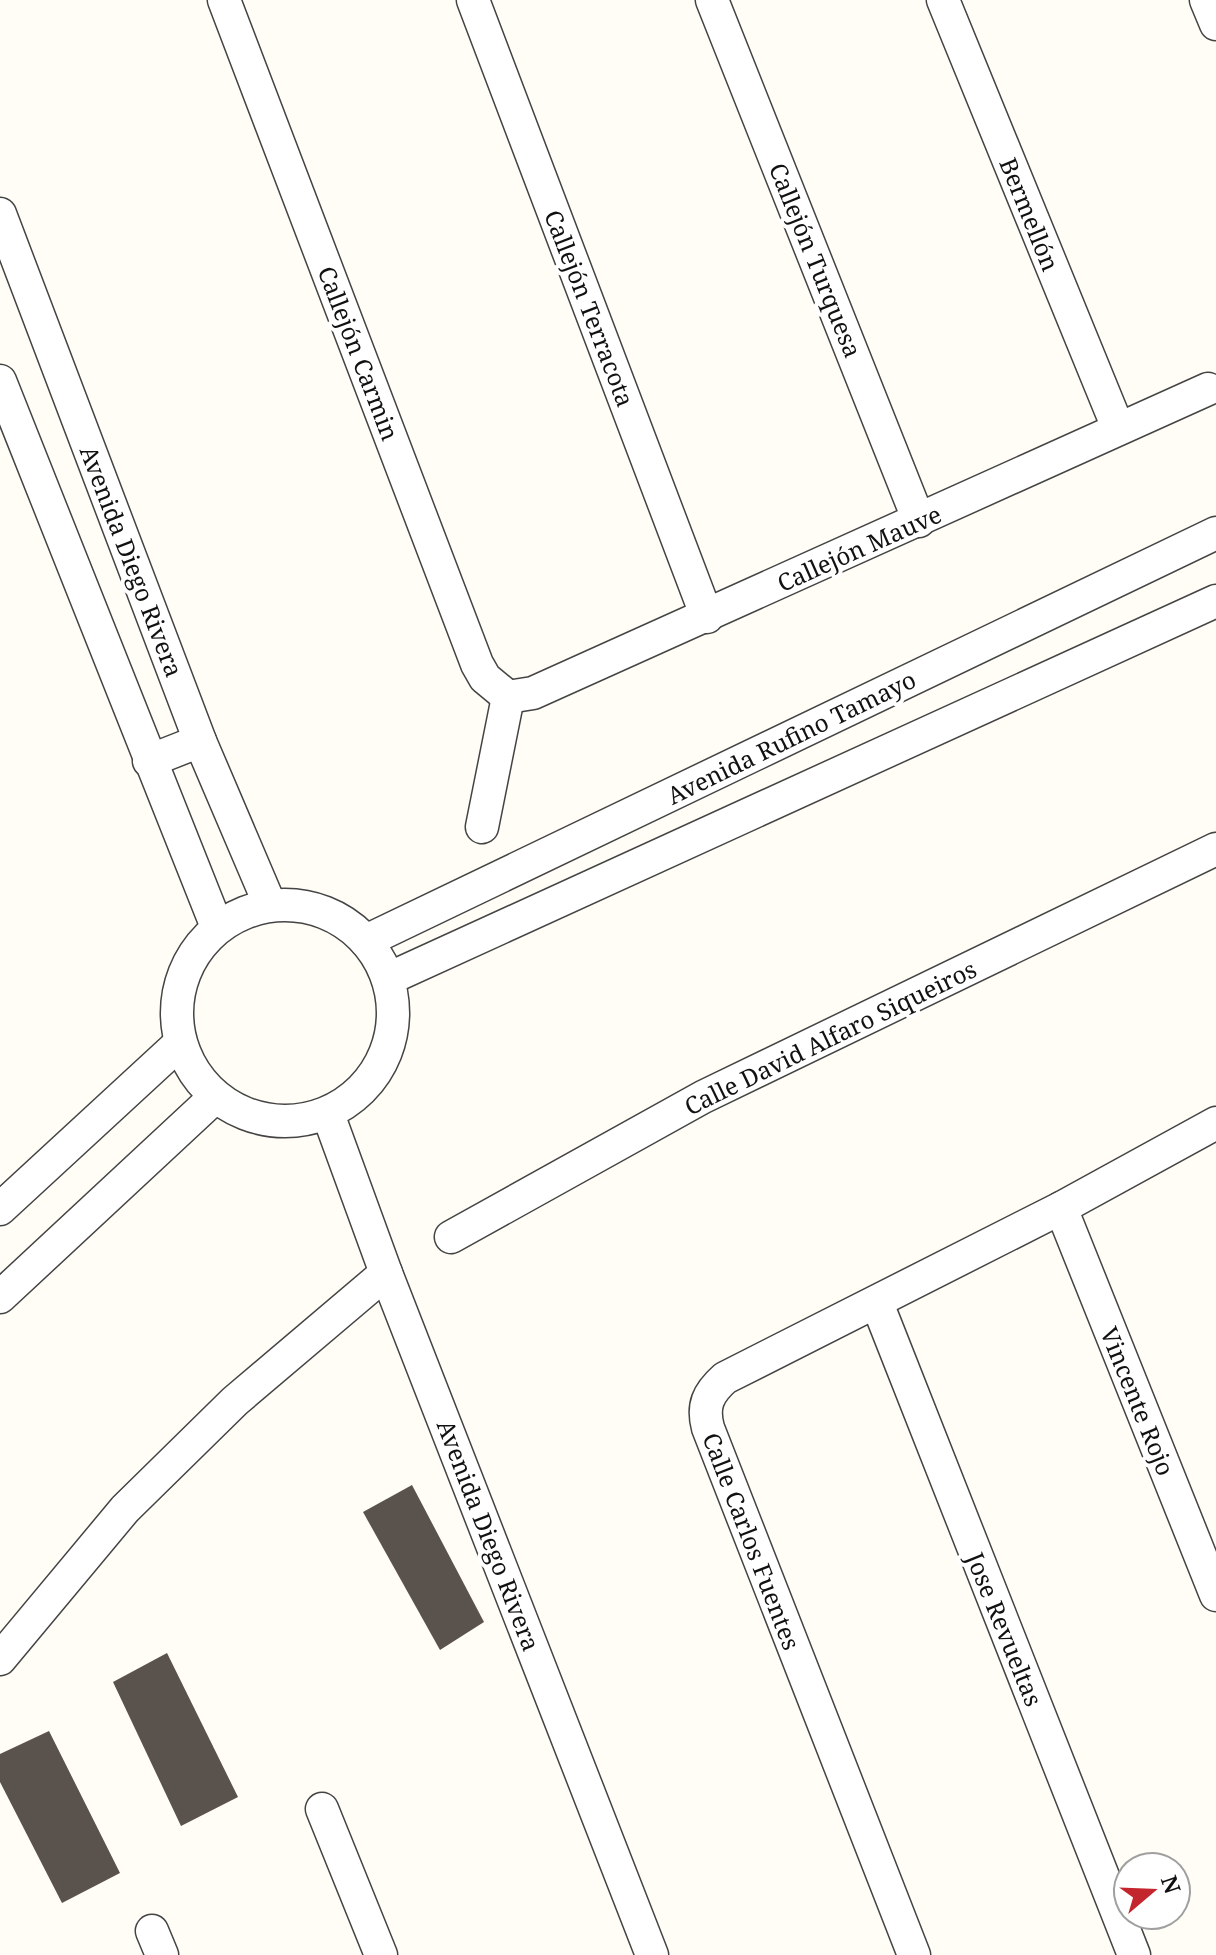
<svg xmlns="http://www.w3.org/2000/svg" width="1216" height="1955" font-family="'Noto Serif',serif">
  <style>
    .building { fill: #5a524d }
    .lines { fill: none; stroke-linecap: round; stroke-linejoin: round }
    .minor-casing { stroke: #444; stroke-width: 35 }
    .minor { stroke: #fff; stroke-width: 32 }
    .labels { text-anchor: middle; dominant-baseline: central; stroke-width: 8; stroke-linejoin: round; paint-order: stroke }
    .street-label { font-size: 24px; fill: #111; stroke: #fff }
  </style>
  <rect width="100%" height="100%" fill="#fffdf5"/>
  <g class="building">
    <path d="M412 1485 484 1622 440 1650 363 1512Z"/>
    <path d="M167 1653 238 1797 181 1826 113 1682Z"/>
    <path d="M49 1731 120 1873 62 1903 0 1782V1754Z"/>
  </g>
  <g class="lines">
    <defs>
      <g id="minor">
        <path d="M224 0 477 664 485 678 508 697"/>
        <path d="M473 0 707 617"/>
        <path d="M712 0 919 521"/>
        <path d="M943 0 1118 428"/>
        <path d="M1206 0 1216 24"/>
        <path d="M0 214 200 741 270 905"/>
        <path d="M0 381 217 927"/>
        <path d="M508 697 533 693 1208 389"/>
        <path d="M149 761 200 741"/>
        <path d="M482 827 508 697"/>
        <circle cx="285" cy="1013" r="108"/>
        <path d="M366 941 1216 533"/>
        <path d="M388 979 1216 601"/>
        <path d="M328 1114 386 1273 652 1955"/>
        <path d="M1061 1208 1216 1595"/>
        <path d="M0 1209 180 1043"/>
        <path d="M451 1237 703 1097 1216 849"/>
        <path d="M0 1297 215 1097"/>
        <path d="M877 1303 1134 1955"/>
        <path d="M0 1659 125 1509 235 1401 386 1273"/>
        <path d="M322 1809 381 1955"/>
        <path d="M152 1931 162 1955"/>
        <path d="M914 1955 708 1428C702 1406 708 1393 725 1378L1061 1208 1216 1123"/>
      </g>
    </defs>
    <use href="#minor" class="minor-casing"/>
    <use href="#minor" class="minor"/>
  </g>
  <g class="labels">
    <g class="street-label">
      <text transform="translate(1030 214) rotate(68)">Bermellón</text>
      <text transform="translate(816 260) rotate(68)">Callejón Turquesa</text>
      <text transform="translate(590 308) rotate(69)">Callejón Terracota</text>
      <text transform="translate(359 353) rotate(69)">Callejón Carmin</text>
      <text transform="translate(859 548) rotate(-24)">Callejón Mauve</text>
      <text transform="translate(132 561) rotate(69)">Avenida Diego Rivera</text>
      <text transform="translate(791 737) rotate(-26)">Avenida Rufino Tamayo</text>
      <text transform="translate(830 1037) rotate(-26)">Calle David Alfaro Siqueiros</text>
      <text transform="translate(1138 1401) rotate(68)">Vincente Rojo</text>
      <text transform="translate(489 1535) rotate(69)">Avenida Diego Rivera</text>
      <text transform="translate(752 1541) rotate(69)">Calle Carlos Fuentes</text>
      <text transform="translate(1005 1629) rotate(68)">Jose Revueltas</text>
    </g>
  </g>
  <g transform="translate(1152 1891) rotate(71)"><circle r="38" fill="#ffffff" stroke="#a0a0a0" stroke-width="2"/>
  <path d="M0-6L14 30L0 20L-14 30Z" fill="#c4262e"/>
  <text y="-12" font-size="22" font-weight="bold" text-anchor="middle" fill="#111111">N</text>
  </g>
</svg>
